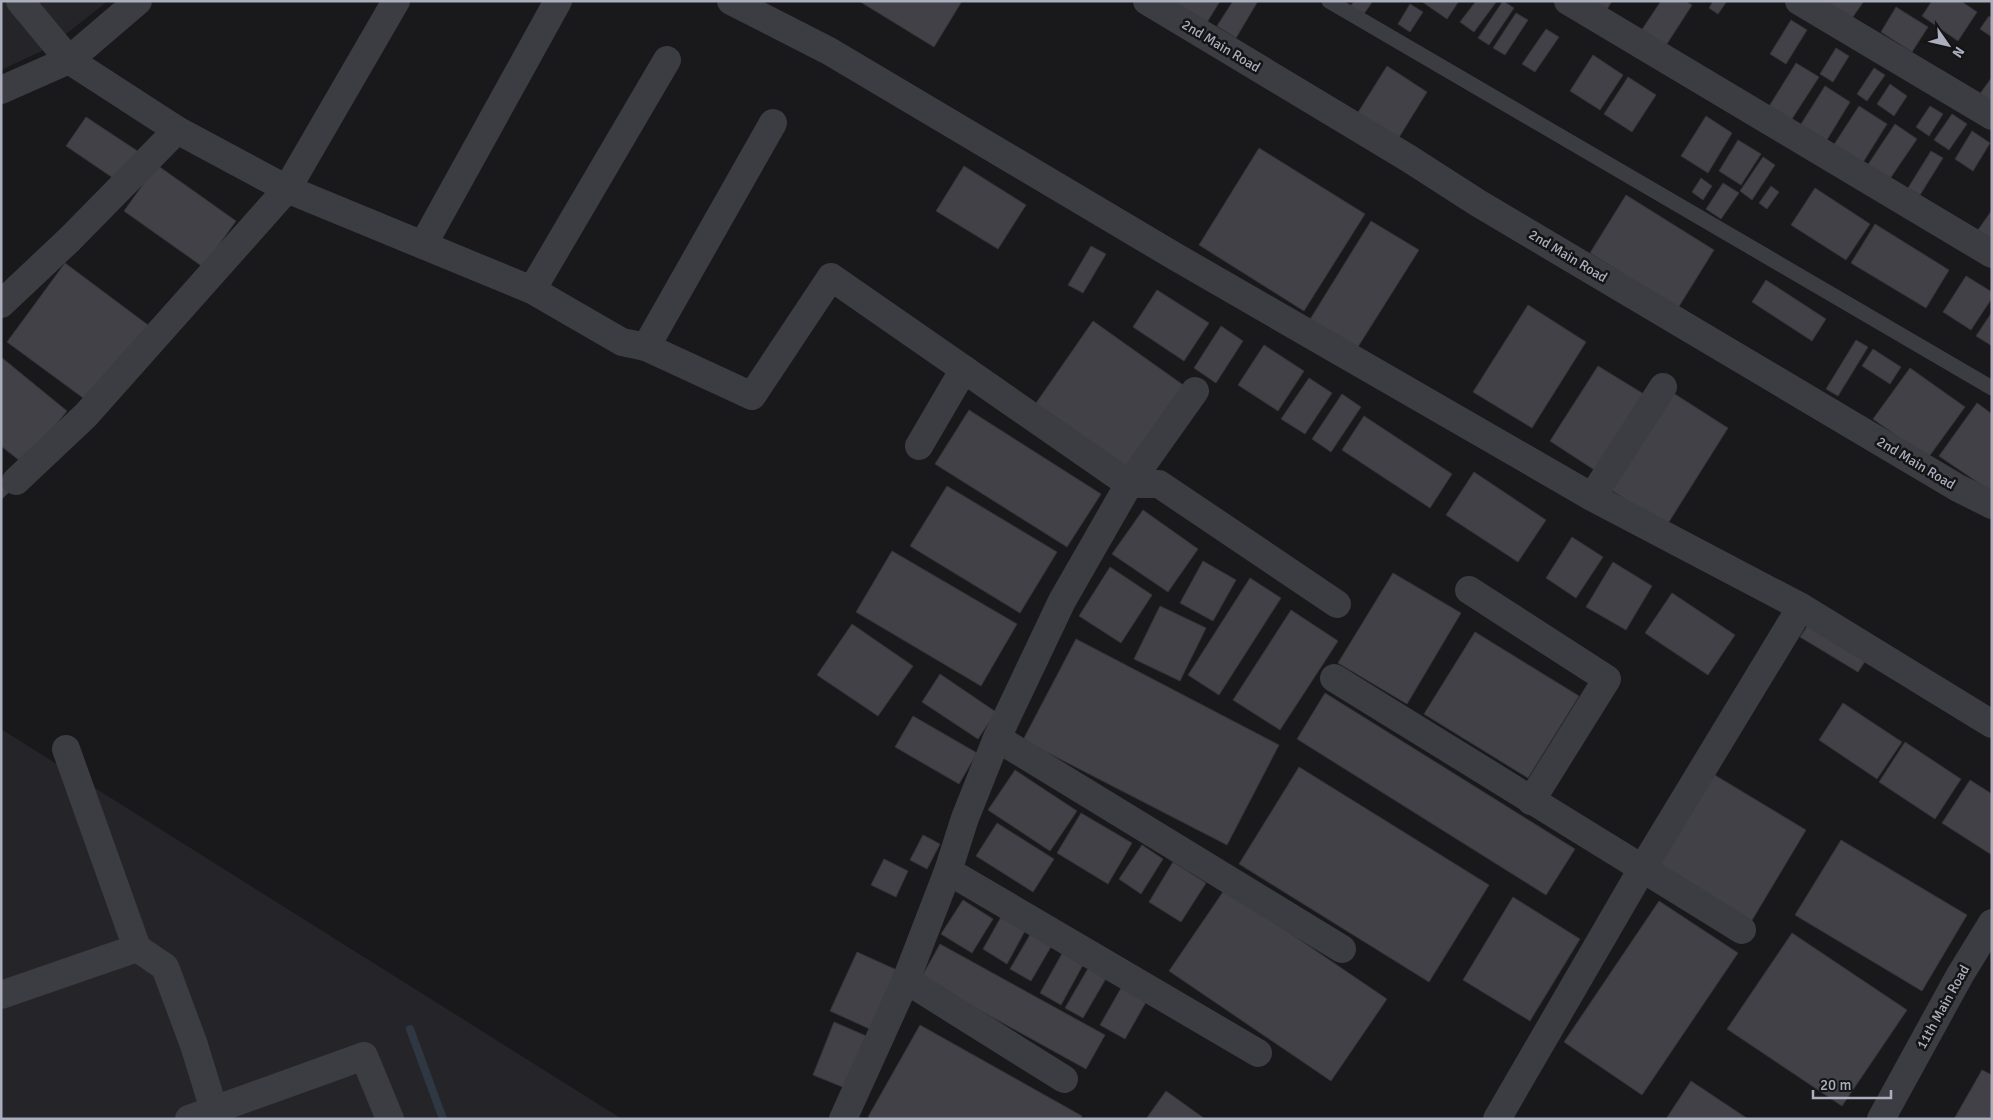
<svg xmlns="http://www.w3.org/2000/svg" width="1993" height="1120" font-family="Signika,sans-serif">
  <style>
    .built { fill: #252529 }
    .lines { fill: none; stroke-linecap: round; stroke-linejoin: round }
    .stream { stroke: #2e3742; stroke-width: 8 }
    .building { fill: #414147; stroke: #343338 }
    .service { stroke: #3c3c43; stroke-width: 15 }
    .minor { stroke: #3c3c43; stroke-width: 28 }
    .tertiary { stroke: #3c3c43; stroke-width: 28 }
    .labels { text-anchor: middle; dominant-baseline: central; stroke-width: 5; stroke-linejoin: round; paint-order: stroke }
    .street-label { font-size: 14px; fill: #abafbd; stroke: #141417 }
  </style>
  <rect width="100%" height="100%" fill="#19191c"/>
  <g class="built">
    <path d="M1 1H108L48 48 1 70Z"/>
    <path d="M1 729 622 1119H1Z"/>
  </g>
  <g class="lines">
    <path class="stream" d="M410 1029 443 1119"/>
  </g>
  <g class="building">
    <path d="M859 1H962L934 47Z"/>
    <path d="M1169 1H1220L1206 24Z"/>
    <path d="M1233 1H1258L1236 38 1217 26Z"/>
    <path d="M1354 1H1373L1361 18 1348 10Z"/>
    <path d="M1421 1H1459L1447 19Z"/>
    <path d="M1476 1H1497L1474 32 1460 22Z"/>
    <path d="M1503 1 1514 8 1489 45 1478 38Z"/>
    <path d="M1585 1H1612L1604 14Z"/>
    <path d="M1661 1H1685L1692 5 1663 50 1639 34Z"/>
    <path d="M1713 1H1727L1718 14 1709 8Z"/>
    <path d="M1823 1H1864L1850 21Z"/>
    <path d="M1932 1H1961L1977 12 1958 41 1922 16Z"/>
    <path d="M1410 4 1423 12 1410 32 1398 24Z"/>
    <path d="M1896 7 1928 27 1912 52 1881 32Z"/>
    <path d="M1516 13 1528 20 1505 55 1493 48Z"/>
    <path d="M1989 16 1992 18V37L1980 29Z"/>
    <path d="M1791 20 1807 30 1786 64 1770 54Z"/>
    <path d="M1546 29 1559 37 1535 72 1522 64Z"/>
    <path d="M1836 48 1849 56 1833 82 1820 74Z"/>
    <path d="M1593 55 1623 75 1600 110 1570 91Z"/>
    <path d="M1796 63 1819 77 1790 122 1768 108Z"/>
    <path d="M1387 66 1427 92 1398 139 1357 114Z"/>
    <path d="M1874 68 1885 75 1867 101 1857 94Z"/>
    <path d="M1628 77 1656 95 1632 132 1604 114Z"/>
    <path d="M1992 77V108L1977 98Z"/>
    <path d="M1890 84 1907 96 1894 116 1877 104Z"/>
    <path d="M1825 86 1850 102 1822 148 1796 132Z"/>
    <path d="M1859 106 1887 124 1857 172 1828 154Z"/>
    <path d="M1930 106 1943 114 1929 136 1916 127Z"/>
    <path d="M1952 114 1967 124 1949 150 1934 140Z"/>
    <path d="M1706 116 1732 133 1708 173 1681 156Z"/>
    <path d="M86 117 139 152 119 182 66 146Z"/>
    <path d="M1895 124 1917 139 1887 183 1865 169Z"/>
    <path d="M1972 131 1990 143 1973 171 1955 159Z"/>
    <path d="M1738 140 1761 154 1741 185 1719 171Z"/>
    <path d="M1259 148 1365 214 1304 311 1199 245Z"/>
    <path d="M1931 151 1943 158 1920 195 1908 188Z"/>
    <path d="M1763 157 1775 165 1752 200 1740 191Z"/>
    <path d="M157 165 236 221 203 267 124 211Z"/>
    <path d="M964 166 1026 205 998 249 936 211Z"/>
    <path d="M1701 178 1712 186 1703 200 1692 192Z"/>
    <path d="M1723 183 1739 193 1721 219 1706 209Z"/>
    <path d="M1771 186 1779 192 1767 209 1759 203Z"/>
    <path d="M1815 188 1870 224 1846 260 1791 225Z"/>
    <path d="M1626 195 1714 250 1678 308 1590 253Z"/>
    <path d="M1992 210V244L1973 237Z"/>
    <path d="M1371 221 1419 250 1356 350 1309 321Z"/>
    <path d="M1875 224 1949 270 1926 308 1851 263Z"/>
    <path d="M1091 246 1106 254 1083 293 1068 285Z"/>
    <path d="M65 263 148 325 90 403 7 342Z"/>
    <path d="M1966 276 1992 292V298L1971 330 1943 312Z"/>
    <path d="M1766 280 1826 319 1812 341 1752 302Z"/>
    <path d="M1157 290 1209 323 1184 361 1133 327Z"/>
    <path d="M1528 305 1586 342 1532 428 1473 392Z"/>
    <path d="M1992 312V346L1976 336Z"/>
    <path d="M1093 321 1186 387 1126 472 1034 406Z"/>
    <path d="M1221 326 1243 341 1216 383 1194 368Z"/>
    <path d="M1856 340 1868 347 1838 396 1826 389Z"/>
    <path d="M1264 345 1304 371 1278 411 1238 385Z"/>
    <path d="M1873 349 1901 367 1890 384 1862 366Z"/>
    <path d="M1 357 67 411 24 464 1 446Z"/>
    <path d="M1598 366 1647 396 1599 473 1550 441Z"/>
    <path d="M1910 368 1965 407 1928 458 1873 419Z"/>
    <path d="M1309 378 1332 393 1305 434 1281 419Z"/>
    <path d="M1670 391 1728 428 1667 525 1609 489Z"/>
    <path d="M1342 394 1361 407 1331 452 1312 439Z"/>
    <path d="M1977 403 1992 414V492L1939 456Z"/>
    <path d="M969 410 1101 494 1067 547 935 464Z"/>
    <path d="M1364 416 1452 474 1430 508 1342 450Z"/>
    <path d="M1474 472 1546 520 1518 562 1446 515Z"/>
    <path d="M1 484 9 492 1 500Z"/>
    <path d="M947 486 1057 552 1020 613 910 546Z"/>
    <path d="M1143 510 1198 549 1168 592 1112 554Z"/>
    <path d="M1572 537 1603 557 1576 598 1546 578Z"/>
    <path d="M892 551 1017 624 981 686 856 612Z"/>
    <path d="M1203 561 1236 580 1213 621 1180 603Z"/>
    <path d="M1613 562 1652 586 1626 630 1586 607Z"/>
    <path d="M1110 567 1152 595 1121 643 1079 616Z"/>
    <path d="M1393 573 1461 613 1407 704 1338 663Z"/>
    <path d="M1250 578 1281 598 1219 695 1188 675Z"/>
    <path d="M1672 593 1735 635 1708 675 1645 633Z"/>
    <path d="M1160 606 1206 628 1180 681 1134 659Z"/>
    <path d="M1291 610 1338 641 1280 730 1233 700Z"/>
    <path d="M852 624 913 666 878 716 817 675Z"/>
    <path d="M1808 625 1866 660 1858 672 1800 637Z"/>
    <path d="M1475 632 1579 696 1528 778 1424 714Z"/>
    <path d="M1076 639 1279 745 1227 845 1023 740Z"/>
    <path d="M940 674 996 712 978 739 922 702Z"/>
    <path d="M1325 693 1575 849 1546 895 1297 739Z"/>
    <path d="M1843 703 1902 742 1877 779 1819 740Z"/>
    <path d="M913 716 977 753 959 784 895 747Z"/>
    <path d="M1905 742 1961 779 1935 819 1879 782Z"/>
    <path d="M1299 767 1489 885 1429 982 1239 864Z"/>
    <path d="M1015 770 1077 811 1050 851 988 810Z"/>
    <path d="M1713 774 1806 830 1751 922 1658 866Z"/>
    <path d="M1970 780 1992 794V855L1942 823Z"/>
    <path d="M1081 813 1132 843 1108 884 1057 853Z"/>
    <path d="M997 823 1054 859 1033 892 976 856Z"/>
    <path d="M923 835 940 844 927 869 910 860Z"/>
    <path d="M1841 840 1967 915 1922 991 1795 915Z"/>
    <path d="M1142 845 1163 859 1141 894 1119 879Z"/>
    <path d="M884 859 908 871 896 897 871 885Z"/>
    <path d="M1173 862 1206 883 1181 922 1149 902Z"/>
    <path d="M1225 889 1387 999 1331 1081 1169 971Z"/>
    <path d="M1513 897 1580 939 1530 1021 1463 980Z"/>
    <path d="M963 900 993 919 972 953 941 934Z"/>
    <path d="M1659 901 1738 953 1642 1095 1564 1042Z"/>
    <path d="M1001 917 1025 931 1007 964 983 949Z"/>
    <path d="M1031 933 1052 945 1031 981 1010 969Z"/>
    <path d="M1792 933 1907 1010 1842 1106 1727 1029Z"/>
    <path d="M940 944 1105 1035 1086 1069 921 978Z"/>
    <path d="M1064 950 1084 963 1061 1005 1040 993Z"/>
    <path d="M857 952 899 971 872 1030 830 1011Z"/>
    <path d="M1090 965 1108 975 1083 1018 1065 1008Z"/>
    <path d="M1125 981 1150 995 1125 1039 1100 1025Z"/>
    <path d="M834 1022 871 1038 850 1090 813 1075Z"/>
    <path d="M920 1025 1082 1116 1080 1119H871L868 1117Z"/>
    <path d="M1982 1070 1992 1075V1119H1954Z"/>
    <path d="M1691 1081 1748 1119H1666Z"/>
    <path d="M1166 1091 1205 1119H1146Z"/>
  </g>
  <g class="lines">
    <path class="service" d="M1329 1 1992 388"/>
    <g class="minor">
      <path d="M20 1 69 60 177 130 287 189 396 1"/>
      <path d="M731 1 829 51 1176 257 1592 497 1801 607 1992 724"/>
      <path d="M1147 1 1408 158 1478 203 1958 488 1992 505"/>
      <path d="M1568 1 1992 254"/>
      <path d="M1799 1 1992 116"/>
      <path d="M423 245 558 1"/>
      <path d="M532 290 667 60"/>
      <path d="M1 304 70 239 177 130"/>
      <path d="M646 347 773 123"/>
      <path d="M919 446 964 369"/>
      <path d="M16 481 86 415 287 189 532 290 622 342 646 347 752 396 831 277 1129 484H1159L1337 604"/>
      <path d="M1592 497 1663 387"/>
      <path d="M1469 590 1607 679 1531 801"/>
      <path d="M1334 678 1742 930"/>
      <path d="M997 738 1342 949"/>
      <path d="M66 749 137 948"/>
      <path d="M948 871 1258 1053"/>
      <path d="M906 980 1064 1079"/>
      <path d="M1 995 137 948 165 967 194 1045 214 1110"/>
      <path d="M189 1119 364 1056 390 1119"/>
      <path d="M843 1119 906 980 948 871 965 818 997 738 1062 601 1129 484 1195 391"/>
      <path d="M1497 1119 1642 869 1801 607"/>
    </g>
    <g class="tertiary">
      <path d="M1 90 69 60 138 1"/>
      <path d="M1881 1119 1960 975 1992 923"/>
    </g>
  </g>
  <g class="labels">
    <g class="street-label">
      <text transform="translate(1221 46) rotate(31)">2nd Main Road</text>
      <text transform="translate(1568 256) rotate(31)">2nd Main Road</text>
      <text transform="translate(1916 463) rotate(31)">2nd Main Road</text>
      <text transform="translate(1943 1007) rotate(-61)">11th Main Road</text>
    </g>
  </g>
  <rect width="1993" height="1120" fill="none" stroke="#abafbd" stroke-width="5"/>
  <g transform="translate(1948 45) rotate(124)" stroke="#141417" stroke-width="4" paint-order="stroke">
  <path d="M0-4L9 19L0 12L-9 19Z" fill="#abafbd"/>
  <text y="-8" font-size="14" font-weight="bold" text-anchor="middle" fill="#abafbd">N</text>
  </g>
  <path d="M1813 1090v8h78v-8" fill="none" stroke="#abafbd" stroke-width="2.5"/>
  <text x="1820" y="1090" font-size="15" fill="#abafbd" stroke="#141417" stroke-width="4" paint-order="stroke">20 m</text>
</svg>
